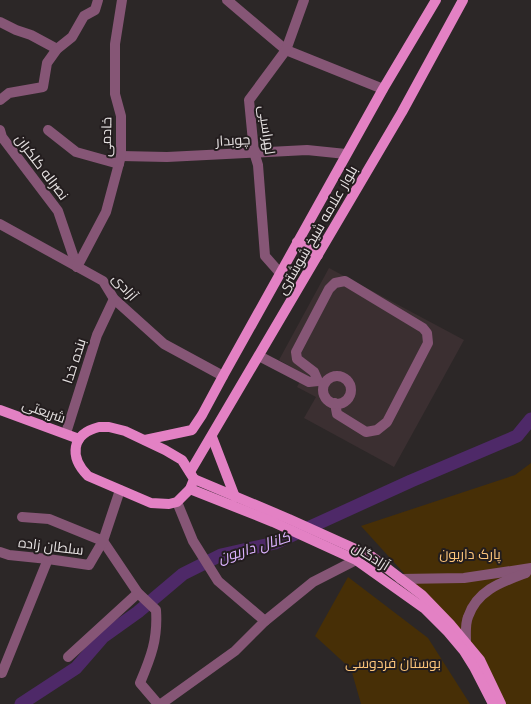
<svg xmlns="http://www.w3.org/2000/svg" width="531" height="704" font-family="Poppins,Cairo,sans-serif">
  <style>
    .built { fill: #3b2f31 }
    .green { fill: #472f06 }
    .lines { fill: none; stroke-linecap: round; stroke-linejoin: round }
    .canal { stroke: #4e2968; stroke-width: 13 }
    .minor { stroke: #865676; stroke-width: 10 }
    .major { stroke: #e381c4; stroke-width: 10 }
    .labels { text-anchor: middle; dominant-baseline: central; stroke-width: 4; stroke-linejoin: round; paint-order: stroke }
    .street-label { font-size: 14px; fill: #e6e2e2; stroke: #231d1e }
    .park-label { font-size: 14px; fill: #fcc57b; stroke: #231d1e }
    .water-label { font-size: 15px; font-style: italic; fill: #dcb3ff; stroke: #231d1e }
  </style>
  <rect width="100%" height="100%" fill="#2c2727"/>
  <path class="built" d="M329 268 464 340 394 467 304 418 316 397 297 387 304 374 279 360Z"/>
  <g class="green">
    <path d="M531 463V704H498L450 624 361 526 515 475Z"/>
    <path d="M348 577 428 638 470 704H361L351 669 315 636Z"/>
  </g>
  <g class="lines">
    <path class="canal" d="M21 704 76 668 103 637 138 612 183 574 221 555 275 543 411 481 517 436 531 419"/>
    <g class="minor">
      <path d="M227 0 286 50 383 89"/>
      <path d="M0 22 16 30 31 35 57 49"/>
      <path d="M0 100 9 93 43 87 47 63 57 49 72 37 84 16 95 10 98 0"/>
      <path d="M0 130 2 137 58 211 77 267"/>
      <path d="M48 130 76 152 119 164"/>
      <path d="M121 156 167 157 307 150 346 154"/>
      <path d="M0 224 103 281 114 299 164 344 223 376"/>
      <path d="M77 267 106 212 121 156V116L115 94V44L122 0"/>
      <path d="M280 273 265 256 258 165 254 152 249 100 286 50 304 0"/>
      <path d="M259 356 309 382 318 381 314 372 297 359 296 352 329 289 335 283 345 281 423 328 427 333 428 343 387 422 377 430 366 432 337 414 335 403"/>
      <circle cx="337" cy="390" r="14"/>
      <path d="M66 433 97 335 114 299"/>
      <path d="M22 517 49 519 103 541 138 593 156 610C158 639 151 657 140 683L158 704"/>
      <path d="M0 552 9 555 48 559 89 565 103 541 120 490"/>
      <path d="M400 579 464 578 531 568"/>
      <path d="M265 621 313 582 356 560"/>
      <path d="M466 642C466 634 465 624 468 617 477 590 502 582 526 573"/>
      <path d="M68 657 138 593"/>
      <path d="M2 673 48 559"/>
      <path d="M161 704 235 651 265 621 218 581 193 541 177 502"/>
    </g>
    <g class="major">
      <path d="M297 242 318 255"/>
      <path d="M0 410 79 439"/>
      <path d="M99 427H109L125 431 165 450 182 460 194 479 190 489 177 502 169 504 151 503 88 476C69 457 71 434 99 427Z"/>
      <path d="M212 437 235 497"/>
      <path d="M145 440 192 430 202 415 223 376 383 89 436 0"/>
      <path d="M190 472 402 112 463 0"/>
      <path d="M194 479 289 519 371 556 422 595 450 624 480 660 501 704"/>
      <path d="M190 489 273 522 356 560 425 609 448 632 464 651 474 667 493 704"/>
    </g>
  </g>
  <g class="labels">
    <g class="street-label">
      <text transform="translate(267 130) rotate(82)">لهراسبی</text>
      <text transform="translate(106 137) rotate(-89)">خادمی</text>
      <text transform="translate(233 140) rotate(-3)">چوبدار</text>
      <text transform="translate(42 167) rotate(53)">نصراله کلکران</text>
      <text transform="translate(317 230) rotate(-60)">بلوار علامه شیخ شوشتری</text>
      <text transform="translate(125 287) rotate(49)">آزادی</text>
      <text transform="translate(74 361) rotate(-72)">بنده خدا</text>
      <text transform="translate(44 411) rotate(20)">شریعتی</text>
      <text transform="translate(51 546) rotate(7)">سلطان زاده</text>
      <text transform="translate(371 556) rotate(32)">آزادگان</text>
    </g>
    <g class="park-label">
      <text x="470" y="554">پارک داریون</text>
      <text x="393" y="663">بوستان فردوسی</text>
    </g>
    <g class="water-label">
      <text transform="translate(254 547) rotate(-17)">کانال داریون</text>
    </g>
  </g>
</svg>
